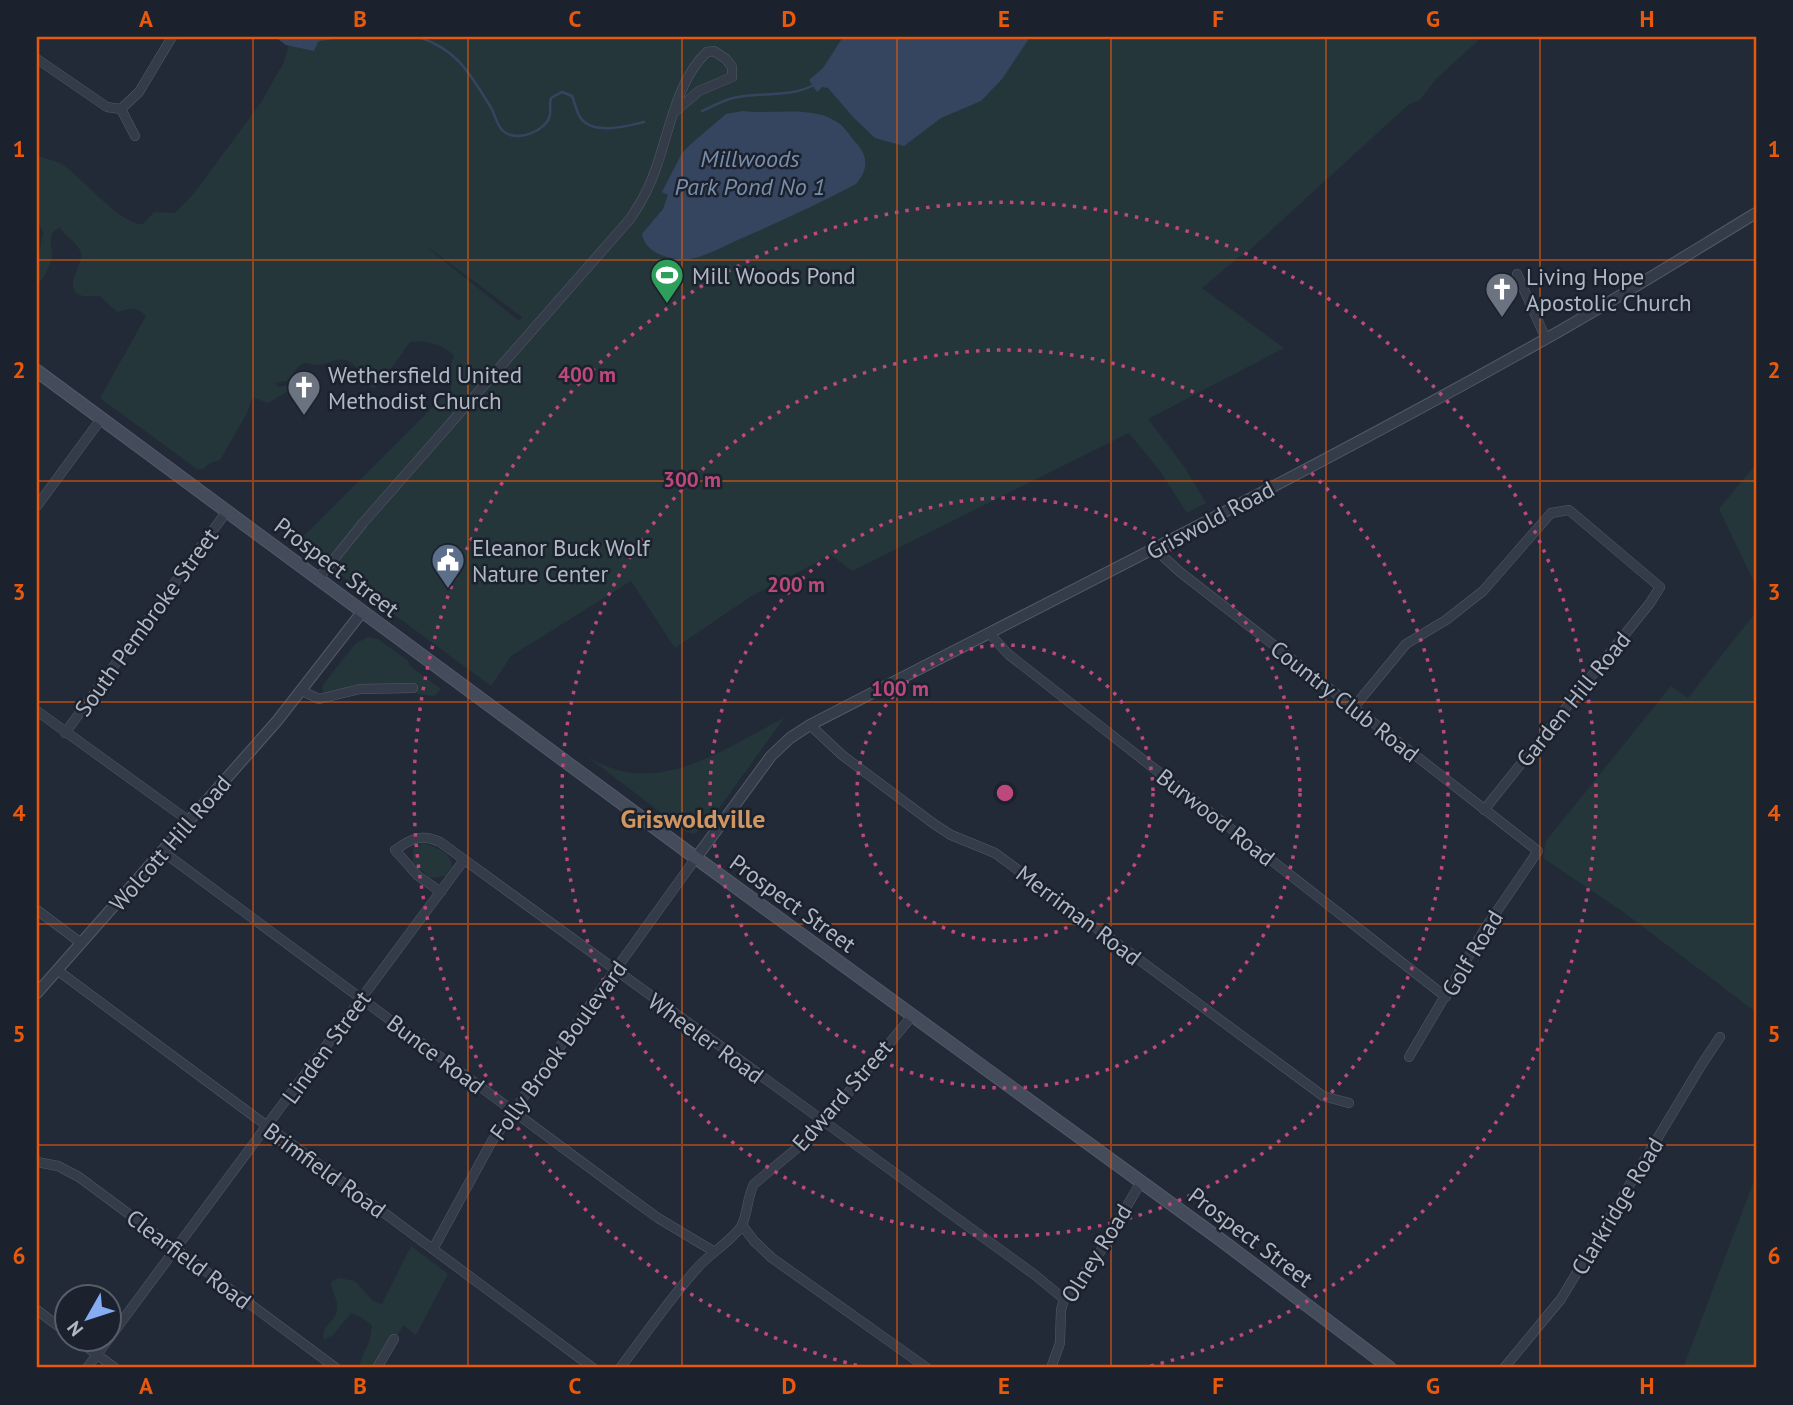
<svg xmlns="http://www.w3.org/2000/svg" width="1793" height="1405" font-family="'PT Sans',sans-serif">
  <style>
    .green { fill: #243639; fill-rule: evenodd }
    .water { fill: #36455f }
    .lines { fill: none; stroke-linecap: round; stroke-linejoin: round }
    .stream { stroke: #36455f; stroke-width: 2.5 }
    .minor-casing { stroke: #535a66; stroke-width: 10 }
    .tertiary-casing { stroke: #535a66; stroke-width: 12 }
    .secondary-casing { stroke: #535a66; stroke-width: 14 }
    .minor { stroke: #353c49; stroke-width: 9 }
    .tertiary { stroke: #353c49; stroke-width: 10 }
    .secondary { stroke: #444b5b; stroke-width: 12 }
    .grid { fill: none; stroke: #e8590c; stroke-width: 2; stroke-opacity: 0.55 }
    .ring { fill: none; stroke: #bd487b; stroke-width: 3.5; stroke-dasharray: 3.5 7 }
    .labels { text-anchor: middle; dominant-baseline: central; stroke-width: 5; stroke-linejoin: round; paint-order: stroke }
    .poi-label { font-size: 23px; fill: #b0b7c5; stroke: #1b222d; text-anchor: start }
    .street-label { font-size: 23px; fill: #b0b7c5; stroke: #1b222d }
    .water-label { font-size: 24px; font-style: italic; fill: #798dac; stroke: #1b222d }
    .quarter-label { font-size: 26px; font-weight: bold; fill: #cf9661; stroke: #1b222d }
    .centre { fill: #bd487b; stroke: #1b222d; stroke-width: 3.5 }
    .ring-label { font-size: 21px; text-anchor: middle; font-weight: bold; fill: #bd487b; stroke: #1b222d; stroke-width: 5; stroke-linejoin: round; paint-order: stroke }
    .neatline { fill: none; stroke: #e8590c; stroke-width: 2.5 }
    .grid-label { font-size: 23px; text-anchor: middle; font-weight: bold; fill: #e8590c }
  </style>
  <rect width="100%" height="100%" fill="#222a38"/>
  <g class="green">
    <path d="M282 37H1482L1436 79 1420 100 1408 105 1242 257 1240 256 1202 288 1284 348 1148 419 1185 468 1206 503 1187 513 1160 471 1129 433 852 571 831 555 750 597 675 648 631 581 511 656 491 686 297 543 451 389 449 370 454 356C444 344 425 340 410 342L390 370 374 389C361 383 360 364 345 360 337 358 329 363 322 364 316 366 310 363 304 363L298 367 287 381 274 383 280 387 286 385 290 390 268 403 254 398 253 396 247 413 220 460 210 463 203 469H197L100 398 146 316C135 305 130 309 117 312L100 296C95 296 88 297 83 296 60 291 84 264 81 253 77 241 65 237 60 227 47 234 51 242 52 253 53 263 43 279 37 285V267L43 232 37 221V155C45 159 55 160 63 165 82 177 121 226 143 224L154 212 175 213 195 192 262 101 284 62 289 45ZM428 248H429L522 317 519 321Z"/>
    <path d="M1756 464V586L1719 509Z"/>
    <path d="M1756 612V1012L1622 911 1543 858 1546 841 1671 686 1688 698Z"/>
    <path d="M368 637 378 639 408 661 410 666 441 689 434 696 417 694 416 686 323 694V685L355 644Z"/>
    <path d="M784 718 707 825 694 834 686 832 583 753C652 803 721 750 784 718Z"/>
    <path d="M423 843C435 847 452 852 452 867L445 876 430 878 413 862V848Z"/>
    <path d="M1756 1176V1368H1683Z"/>
    <path d="M411 1246 448 1274 416 1335 403 1325 381 1368H358L370 1339 372 1325 361 1317 351 1313 332 1336 324 1339C320 1326 336 1322 337 1310 339 1300 331 1291 331 1282L339 1278 355 1281 373 1301 382 1304Z"/>
  </g>
  <g class="water">
    <path d="M275 37H313L319 40 314 51 286 45Z"/>
    <path d="M843 37H1030L1002 79 981 101 941 118 904 146 875 138 853 117 828 88 822 87 817 92 809 80 823 68Z"/>
    <path d="M743 111C774 115 814 104 840 124 847 130 852 139 858 145 869 159 867 171 856 184 818 204 779 222 740 239 724 246 707 256 690 259 672 261 645 254 642 234L663 209 668 195 662 192 682 153 692 143 726 114Z"/>
  </g>
  <g class="lines">
    <g class="stream">
      <path d="M418 37C457 49 470 74 490 106 495 113 496 124 502 130 515 144 548 131 550 114 551 108 549 104 551 98L562 92 572 96C575 103 576 111 580 117 592 136 627 126 644 122"/>
      <path d="M317 40 342 37"/>
      <path d="M702 111C714 106 724 99 738 97 765 92 788 98 814 85"/>
    </g>
    <defs>
      <g id="minor">
        <path d="M37 59 107 107 121 109 139 92 172 37"/>
        <path d="M121 109 135 136"/>
        <path d="M1517 274 1546 339"/>
        <path d="M37 506 101 419"/>
        <path d="M1155 549 1180 572 1538 851 1484 930 1409 1057"/>
        <path d="M318 579 363 523 630 219C641 203 649 188 655 171 669 133 677 79 707 52L714 51 726 59 732 67V77L699 91 673 113"/>
        <path d="M990 634 1008 654 1446 997"/>
        <path d="M302 691 319 699 360 689 413 688"/>
        <path d="M1354 707 1406 644 1446 620 1483 591 1551 513 1569 510 1660 587 1650 603 1484 810"/>
        <path d="M37 711 189 821"/>
        <path d="M810 725 842 755 934 824 951 835 995 853 1323 1096 1349 1103"/>
        <path d="M65 733 227 511"/>
        <path d="M162 851 625 1194 658 1218 713 1251"/>
        <path d="M441 892 418 876 395 850C411 839 421 833 440 842L1035 1275 1064 1299"/>
        <path d="M37 910 81 943"/>
        <path d="M57 970 593 1368"/>
        <path d="M37 1162 58 1166 79 1177 336 1368"/>
        <path d="M742 1225 754 1241 772 1258 927 1368"/>
        <path d="M433 1249 492 1141 696 858"/>
        <path d="M37 1310 66 1332"/>
        <path d="M75 1338 115 1368"/>
        <path d="M87 1368 464 860"/>
        <path d="M377 1368 394 1339"/>
        <path d="M620 1368C646 1334 670 1298 699 1266 710 1254 736 1237 742 1225 748 1212 747 1197 754 1184L814 1134 912 1016"/>
        <path d="M1051 1368 1060 1343 1061 1310 1064 1299 1100 1252 1141 1182"/>
        <path d="M1504 1368 1561 1299 1702 1064 1720 1037"/>
      </g>
      <g id="tertiary">
        <path d="M696 858 771 756 790 738 810 725C1052 600 1296 479 1533 346 1609 304 1682 258 1756 213"/>
        <path d="M37 993 277 721 362 612"/>
      </g>
      <path id="secondary" d="M37 371 696 858 1221 1240 1390 1368"/>
    </defs>
    <use href="#minor" class="minor-casing"/>
    <use href="#tertiary" class="tertiary-casing"/>
    <use href="#secondary" class="secondary-casing"/>
    <use href="#minor" class="minor"/>
    <use href="#tertiary" class="tertiary"/>
    <use href="#secondary" class="secondary"/>
  </g>
  <path class="grid" d="M253 37V1368M468 37V1368M682 37V1368M897 37V1368M1111 37V1368M1326 37V1368M1540 37V1368M37 260H1756M37 481H1756M37 702H1756M37 924H1756M37 1145H1756"/>
  <g class="ring">
    <circle cx="1005" cy="793" r="148"/>
    <circle cx="1005" cy="793" r="295"/>
    <circle cx="1005" cy="793" r="443"/>
    <path d="M867 1368A591 591 0 1 1 1143 1368"/>
  </g>
  <defs>
    <symbol id="stadium-pin" viewBox="-11 -11 22 30"><path d="M0 17L-7.5 6A9.5 9.5 0 1 1 7.5 6Z" fill="#2e9e5b" stroke="#1b222d"/><path d="M0-5a6.5 5 0 1 0 0 10a6.5 5 0 1 0 0-10ZM-3.5-1.8h7v3.6h-7Z" fill="#fff"/></symbol>
    <symbol id="church-pin" viewBox="-11 -11 22 30"><path d="M0 17L-7.5 6A9.5 9.5 0 1 1 7.5 6Z" fill="#6b7280" stroke="#1b222d"/><path d="M-1.2-6h2.4v3.5h3.3v2.4h-3.3V6h-2.4V-.1h-3.3v-2.4h3.3Z" fill="#fff"/></symbol>
    <symbol id="civic-pin" viewBox="-11 -11 22 30"><path d="M0 17L-7.5 6A9.5 9.5 0 1 1 7.5 6Z" fill="#5c6f8a" stroke="#1b222d"/><path d="M-.6-6.5H3V-4.5H.6V-3L4-1V1h2V6H-6V1h2V-1L-.6-3ZM-1.2 2.5V6h2.4V2.5Z" fill="#fff"/></symbol>
  </defs>
  <g fill-rule="evenodd">
    <use href="#stadium-pin" x="648" y="256" width="38" height="52"/>
    <use href="#church-pin" x="1483" y="270" width="38" height="52"/>
    <use href="#church-pin" x="285" y="368" width="38" height="52"/>
    <use href="#civic-pin" x="429" y="541" width="38" height="52"/>
  </g>
  <g class="labels">
    <g class="poi-label">
      <text x="692" y="275">Mill Woods Pond</text>
      <text x="1526" y="276">Living Hope<tspan x="1526" dy="26">Apostolic Church</tspan></text>
      <text x="328" y="374">Wethersfield United<tspan x="328" dy="26">Methodist Church</tspan></text>
      <text x="472" y="547">Eleanor Buck Wolf<tspan x="472" dy="26">Nature Center</tspan></text>
    </g>
    <g class="street-label">
      <text transform="translate(1210 520) rotate(-28)">Griswold Road</text>
      <text transform="translate(337 567) rotate(37)">Prospect Street</text>
      <text transform="translate(146 622) rotate(-54)">South Pembroke Street</text>
      <text transform="translate(1573 699) rotate(-51)">Garden Hill Road</text>
      <text transform="translate(1345 701) rotate(38)">Country Club Road</text>
      <text transform="translate(1216 817) rotate(38)">Burwood Road</text>
      <text transform="translate(170 843) rotate(-49)">Wolcott Hill Road</text>
      <text transform="translate(793 903) rotate(36)">Prospect Street</text>
      <text transform="translate(1079 915) rotate(37)">Merriman Road</text>
      <text transform="translate(1472 953) rotate(-59)">Golf Road</text>
      <text transform="translate(706 1038) rotate(36)">Wheeler Road</text>
      <text transform="translate(326 1047) rotate(-54)">Linden Street</text>
      <text transform="translate(558 1050) rotate(-54)">Folly Brook Boulevard</text>
      <text transform="translate(436 1054) rotate(37)">Bunce Road</text>
      <text transform="translate(842 1095) rotate(-49)">Edward Street</text>
      <text transform="translate(325 1170) rotate(36)">Brimfield Road</text>
      <text transform="translate(1617 1206) rotate(-59)">Clarkridge Road</text>
      <text transform="translate(1251 1237) rotate(37)">Prospect Street</text>
      <text transform="translate(1096 1253) rotate(-58)">Olney Road</text>
      <text transform="translate(189 1259) rotate(37)">Clearfield Road</text>
    </g>
    <g class="water-label">
      <text x="750" y="158">Millwoods<tspan x="750" dy="28">Park Pond No 1</tspan></text>
    </g>
    <g class="quarter-label">
      <text x="693" y="818">Griswoldville</text>
    </g>
  </g>
  <circle cx="1005" cy="793" r="10" class="centre"/>
  <g class="ring-label">
    <text x="587" y="382">400 m</text>
    <text x="692" y="487">300 m</text>
    <text x="796" y="592">200 m</text>
    <text x="900" y="696">100 m</text>
  </g>
  <rect width="1793" height="1405" fill="none" stroke="#1b222d" stroke-width="77"/>
  <g transform="translate(88 1318) rotate(231)"><circle r="33" fill="#1b222d" stroke="#575e6a" stroke-width="2"/>
  <path d="M0-5L12 26L0 18L-12 26Z" fill="#86acf4"/>
  <text y="-10" font-size="19" font-weight="bold" text-anchor="middle" fill="#b0b7c5">N</text>
  </g>
  <rect x="38" y="38" width="1717" height="1328" class="neatline"/>
  <g class="grid-label">
    <text x="146" y="27">A</text>
    <text x="360" y="27">B</text>
    <text x="575" y="27">C</text>
    <text x="789" y="27">D</text>
    <text x="1004" y="27">E</text>
    <text x="1218" y="27">F</text>
    <text x="1433" y="27">G</text>
    <text x="1647" y="27">H</text>
    <text x="19" y="157">1</text>
    <text x="1774" y="157">1</text>
    <text x="19" y="378">2</text>
    <text x="1774" y="378">2</text>
    <text x="19" y="600">3</text>
    <text x="1774" y="600">3</text>
    <text x="19" y="821">4</text>
    <text x="1774" y="821">4</text>
    <text x="19" y="1042">5</text>
    <text x="1774" y="1042">5</text>
    <text x="19" y="1264">6</text>
    <text x="1774" y="1264">6</text>
    <text x="146" y="1394">A</text>
    <text x="360" y="1394">B</text>
    <text x="575" y="1394">C</text>
    <text x="789" y="1394">D</text>
    <text x="1004" y="1394">E</text>
    <text x="1218" y="1394">F</text>
    <text x="1433" y="1394">G</text>
    <text x="1647" y="1394">H</text>
  </g>
</svg>
